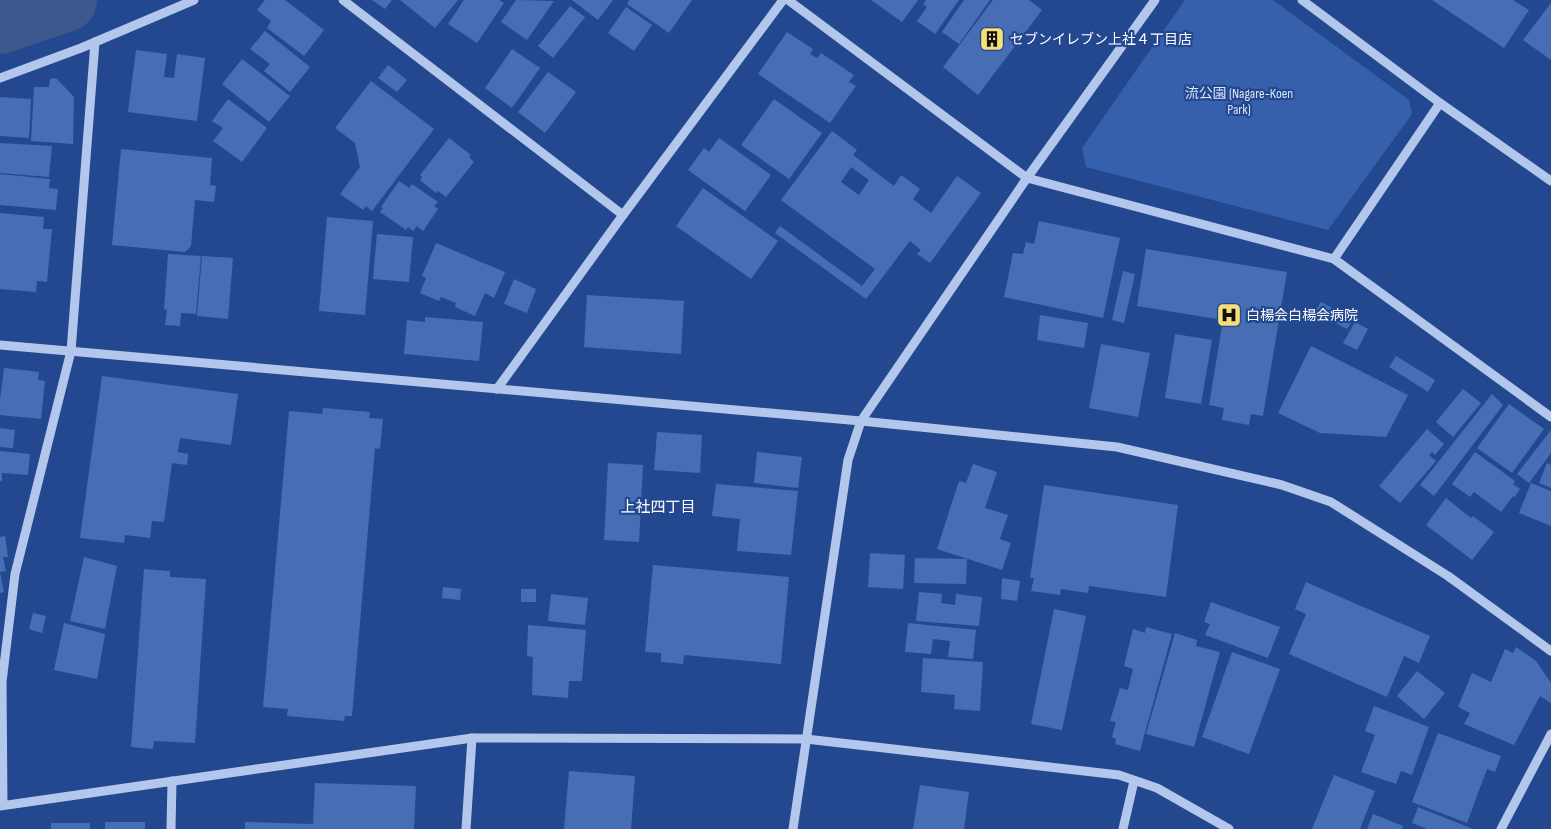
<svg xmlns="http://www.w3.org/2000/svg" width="1551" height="829" font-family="'Sofia Sans Condensed','Noto Sans JP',sans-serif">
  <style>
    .green { fill: #3760ac }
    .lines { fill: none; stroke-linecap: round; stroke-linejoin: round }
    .river { stroke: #3d588c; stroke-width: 64 }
    .building { fill: #476eb4; fill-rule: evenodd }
    .minor { stroke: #b3c7ec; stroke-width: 9 }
    .labels { text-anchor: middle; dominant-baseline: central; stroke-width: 4.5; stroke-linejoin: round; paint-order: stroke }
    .poi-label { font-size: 14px; fill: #fff; stroke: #23488f; text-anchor: start }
    .park-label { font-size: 14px; fill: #d8e4f9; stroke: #23488f }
    .neighbourhood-label { font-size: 15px; fill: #fff; stroke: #23488f }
  </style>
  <rect width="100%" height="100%" fill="#23488f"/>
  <path class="green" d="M1185 0H1273L1409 100 1412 114 1328 230 1086 167 1082 148Z"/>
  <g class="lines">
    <path class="river" d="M0 22 65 0"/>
  </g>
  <g class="building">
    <path d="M265 0H285L324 30 304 56 267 28 271 21 257 10Z"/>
    <path d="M372 0H392L385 9Z"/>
    <path d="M400 0H458L435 28Z"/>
    <path d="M464 0H499L504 3 477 43 448 24Z"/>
    <path d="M516 0 554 1 527 40 501 22Z"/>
    <path d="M572 0H613L598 20Z"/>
    <path d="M629 0H692L669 33 627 4Z"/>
    <path d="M871 0H918L902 22Z"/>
    <path d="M926 0H959L935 34 917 21 927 7 923 4Z"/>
    <path d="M964 0H990L959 44 942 32Z"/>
    <path d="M993 0H1029L1042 10 978 95 943 67Z"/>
    <path d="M1432 0H1513L1529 10 1504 48Z"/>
    <path d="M1551 3V60L1523 40Z"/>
    <path d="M570 6 585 17 553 58 538 46Z"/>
    <path d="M626 7 652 25 634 51 608 33Z"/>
    <path d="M265 31 310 67 290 92 264 71 270 64 250 49Z"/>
    <path d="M787 32 813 49 810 54 817 58 821 53 854 75 849 82 856 86 830 123 758 74Z"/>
    <path d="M512 49 540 68 512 108 485 88Z"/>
    <path d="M136 50 167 54 164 77 174 78 177 54 205 58 197 121 128 112Z"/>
    <path d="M242 59 290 96 269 122 222 84Z"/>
    <path d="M388 65 407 80 397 92 378 78Z"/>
    <path d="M548 72 576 92 545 133 518 112Z"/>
    <path d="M56 78 74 97 73 144 31 141 34 87H49L50 79Z"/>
    <path d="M371 81 434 129 372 211 366 206 363 210 340 194 360 167 355 143 335 128Z"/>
    <path d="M0 97 31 99 29 138 0 136Z"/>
    <path d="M228 99 267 128 242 162 213 141 223 128 212 121Z"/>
    <path d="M774 99 822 133 789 179 741 145Z"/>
    <path d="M832 131 857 150 853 155 894 186 901 175 920 189 913 199 931 213 957 176 981 193 930 263 917 254 921 250 910 241 866 299 775 233 780 226 862 286 875 269 781 200ZM851 167 869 180 859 195 841 182Z"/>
    <path d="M449 138 471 155 469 157 474 162 446 197 438 191 436 193 420 180 422 177 420 175Z"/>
    <path d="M719 138 771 175 745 211 688 170 704 148 709 152Z"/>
    <path d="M0 143 52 146 49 177 0 173Z"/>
    <path d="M121 149 212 158 210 185 216 186 214 202 195 200 191 246 185 252 112 245Z"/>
    <path d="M0 174 50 179 49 188 58 189 56 210 0 205Z"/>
    <path d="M399 181 409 188 412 184 438 202 434 206 438 209 423 231 417 226 413 231 408 227 406 230 380 212 383 208 381 207Z"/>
    <path d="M703 188 778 241 751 279 676 226Z"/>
    <path d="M0 213 44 217 43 229H52L47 282 37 281 36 292 0 289Z"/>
    <path d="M327 217 373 221 365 315 319 311Z"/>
    <path d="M1039 221 1120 238 1103 318 1004 297 1013 253 1023 254 1026 242 1034 244Z"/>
    <path d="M377 234 413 237 409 282 373 279Z"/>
    <path d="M436 243 505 272 494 298 485 293 475 316 455 307 456 303 441 297 439 301 420 293 426 278 422 276Z"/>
    <path d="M1146 249 1287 272 1263 416 1251 414 1249 425 1222 420 1224 408 1209 405 1223 320 1137 306Z"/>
    <path d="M168 254 201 256 196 314 181 313 180 326 165 325 167 310 164 309Z"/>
    <path d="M202 256 233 258 228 319 197 316Z"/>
    <path d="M1123 271 1135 274 1124 323 1112 320Z"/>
    <path d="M514 279 536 289 527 313 504 304Z"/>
    <path d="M587 295 684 301 681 354 584 347Z"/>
    <path d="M1321 302 1353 319 1347 329 1315 312Z"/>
    <path d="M1040 315 1088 323 1084 348 1037 340Z"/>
    <path d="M425 317 483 322 479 361 404 354 407 320 425 322Z"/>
    <path d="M1355 322 1368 329 1357 350 1343 343Z"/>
    <path d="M1175 334 1212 340 1201 404 1165 398Z"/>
    <path d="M1101 344 1150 353 1138 417 1089 408Z"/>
    <path d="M1311 346 1408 395 1386 437 1320 433 1278 413Z"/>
    <path d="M1396 356 1435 380 1428 392 1389 367Z"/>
    <path d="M4 368 39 372 38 380 45 381 41 419 0 415V400Z"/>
    <path d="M102 376 238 394 231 445 180 438 178 452 188 454 187 465 172 463 164 522 152 521 150 538 125 535 124 543 80 538Z"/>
    <path d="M1463 389 1481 403 1453 437 1436 422Z"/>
    <path d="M1492 394 1503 405 1434 496 1420 485Z"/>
    <path d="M1509 404 1544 429 1512 473 1477 448Z"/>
    <path d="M323 408 370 412 369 418 383 419 380 449 375 448 352 716H345L344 721 287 716 288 709 263 707 289 411 322 414Z"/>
    <path d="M0 428 15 430 13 448 0 447Z"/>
    <path d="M1427 429 1444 444 1435 455 1432 452 1429 455 1436 461 1400 503 1379 486Z"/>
    <path d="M1551 430V453L1529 483 1517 474Z"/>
    <path d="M657 432 702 435 700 473 654 470Z"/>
    <path d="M0 451 30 454 28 475 2 473V481H0Z"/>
    <path d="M757 452 802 457 798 488 754 483Z"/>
    <path d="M1475 452 1515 481 1513 484 1520 489 1514 498 1513 496 1501 512 1474 492 1470 497 1452 484Z"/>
    <path d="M608 463 643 465 639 542 604 540Z"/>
    <path d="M1547 463 1551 465V488L1539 483Z"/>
    <path d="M973 464 997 472 985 508 1008 515 1000 539 1011 543 1002 570 937 549 959 481 966 483Z"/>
    <path d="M1531 483 1551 491V526L1519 513Z"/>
    <path d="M716 484 798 491 791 555 737 551 740 519 712 516Z"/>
    <path d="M1044 485 1178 505 1166 597 1089 586 1088 593 1061 589 1060 595 1031 591 1034 578H1030Z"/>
    <path d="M1446 498 1471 518 1473 516 1494 532 1472 560 1426 525Z"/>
    <path d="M5 536 8 557H3L6 571 0 572V537Z"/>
    <path d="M870 553 905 555 903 589 868 587Z"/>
    <path d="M84 557 117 566 105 629 70 621Z"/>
    <path d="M915 558 967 559 966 584 914 583Z"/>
    <path d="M653 565 789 577 781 664 684 655 683 664 661 662V653L645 652Z"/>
    <path d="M144 569 170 571V577L206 579 195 743 154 741 153 749 131 747Z"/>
    <path d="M0 572 4 592 0 593Z"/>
    <path d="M1002 578 1020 581 1017 601 1001 599Z"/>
    <path d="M1306 582 1430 636 1419 663 1404 656 1387 697 1289 654 1306 614 1295 609Z"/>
    <path d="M443 587 461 589 460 600 442 598Z"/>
    <rect x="521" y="589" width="15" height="13"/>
    <path d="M919 592 942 594 941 603 955 605 956 594 982 597 979 626 916 621Z"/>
    <path d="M551 594 588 598 585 625 548 621Z"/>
    <path d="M1211 602 1280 627 1268 658 1205 635 1210 624 1204 622Z"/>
    <path d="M1054 609 1086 616 1062 730 1031 724Z"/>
    <path d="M33 613 46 616 42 633 29 629Z"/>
    <path d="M64 623 105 634 97 679 54 670Z"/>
    <path d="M908 623 976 630 973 659 948 657 950 641 933 639 931 654 905 652Z"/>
    <path d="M528 625 586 630 582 681H569L568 698 532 695 533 657 527 656Z"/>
    <path d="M1146 627 1172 634 1140 751 1115 744 1116 739 1112 737 1116 722 1110 721 1120 688 1128 690 1133 669 1124 666 1133 629 1145 633Z"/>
    <path d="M1175 633 1197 640 1196 646 1220 652 1194 747 1146 734Z"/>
    <path d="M1516 647 1536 661 1551 683V703L1540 696 1514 745 1464 724 1470 713 1458 707 1472 673 1491 682 1505 649 1513 653Z"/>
    <path d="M1232 652 1280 669 1249 754 1202 737Z"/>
    <path d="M923 658 983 662 980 711 954 709 955 695 921 692Z"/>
    <path d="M1417 671 1445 693 1424 719 1397 696Z"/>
    <path d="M1374 706 1429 727 1412 775 1401 771 1396 784 1361 772 1375 735 1365 731Z"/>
    <path d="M1438 733 1501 756 1495 772 1487 769 1467 823 1412 802Z"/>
    <path d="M569 771 635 776 631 829H564Z"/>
    <path d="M1334 775 1375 791 1360 829H1312Z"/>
    <path d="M315 783 416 786 414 829H245V822L313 824Z"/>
    <path d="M920 785 969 792 964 829H913Z"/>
    <path d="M1418 807 1473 829H1427L1412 823Z"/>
    <path d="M1373 814 1403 826 1402 829H1367Z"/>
    <rect x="105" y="822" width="40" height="7"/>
    <rect x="51" y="823" width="39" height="6"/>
  </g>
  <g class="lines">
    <g class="minor">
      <path d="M343 0 623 215"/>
      <path d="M788 0 1027 178 1334 259 1551 417"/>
      <path d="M1302 0 1440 103 1551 181"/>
      <path d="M0 78 81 48 194 0"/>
      <path d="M1334 259 1440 103"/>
      <path d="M0 345 861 421 1117 447 1282 485 1331 502 1448 576 1551 651"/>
      <path d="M497 389 623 215 783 0"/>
      <path d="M3 805 2 682 15 574 71 351 95 42"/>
      <path d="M0 806 472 738 806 739 1119 775 1157 788 1229 829"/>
      <path d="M171 829 172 781"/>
      <path d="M466 829 472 738"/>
      <path d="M793 829 848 460 861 421 1027 178 1155 0"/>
      <path d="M1123 829 1134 781"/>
      <path d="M1501 829 1551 734"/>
    </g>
  </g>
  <defs>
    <symbol id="building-square" viewBox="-11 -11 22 22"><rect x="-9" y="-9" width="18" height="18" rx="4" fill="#f7de76" stroke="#23488f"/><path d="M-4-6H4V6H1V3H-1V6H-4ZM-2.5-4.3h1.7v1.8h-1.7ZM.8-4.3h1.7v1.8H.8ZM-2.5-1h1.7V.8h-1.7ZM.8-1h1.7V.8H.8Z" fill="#111"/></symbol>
    <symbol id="hospital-square" viewBox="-11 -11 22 22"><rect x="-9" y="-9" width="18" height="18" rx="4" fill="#f7de76" stroke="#23488f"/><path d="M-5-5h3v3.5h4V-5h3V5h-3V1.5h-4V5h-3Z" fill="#111"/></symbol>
  </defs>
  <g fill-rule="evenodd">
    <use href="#building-square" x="978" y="25" width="28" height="28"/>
    <use href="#hospital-square" x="1215" y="301" width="28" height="28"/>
  </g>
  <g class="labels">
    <g class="poi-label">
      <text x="1010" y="39">セブンイレブン上社４丁目店</text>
      <text x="1246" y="315">白楊会白楊会病院</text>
    </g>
    <g class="park-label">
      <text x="1239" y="93">流公園 (Nagare-Koen<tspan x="1239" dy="16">Park)</tspan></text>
    </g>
    <g class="neighbourhood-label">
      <text x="658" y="507">上社四丁目</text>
    </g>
  </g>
</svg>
